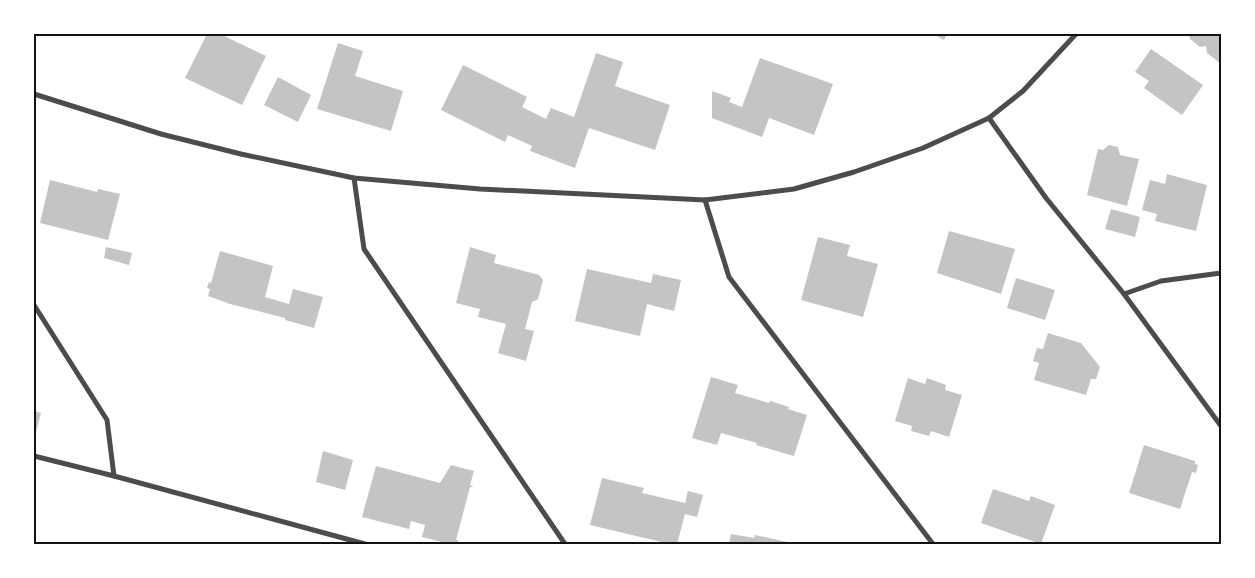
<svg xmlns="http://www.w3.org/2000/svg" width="1255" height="578" font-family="'Work Sans',sans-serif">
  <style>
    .building { fill: #c4c4c4 }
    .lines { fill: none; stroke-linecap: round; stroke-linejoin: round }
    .minor { stroke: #4c4c4c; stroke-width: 5 }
    .neatline { fill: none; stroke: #111; stroke-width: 2 }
  </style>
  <rect width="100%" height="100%" fill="#fff"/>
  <g class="building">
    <path d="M207 34H220L266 56 242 105 185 78Z"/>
    <path d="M933 34H947L944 40Z"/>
    <path d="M1189 34H1221V64L1207 53 1206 46 1200 47 1190 39Z"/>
    <path d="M338 43 363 51 355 76 403 91 391 131 317 109Z"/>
    <path d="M1151 49 1203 85 1182 115 1144 88 1149 81 1135 72Z"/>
    <path d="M596 53 623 62 615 86 670 105 655 150 589 128 575 168 530 151 532 146 508 135 505 142 441 110 463 65 527 97 522 107 546 119 551 108 574 117Z"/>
    <path d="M760 58 833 84 814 135 769 118 762 137 712 118V91L731 98 729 102 742 107Z"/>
    <path d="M278 77 311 95 298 122 264 105Z"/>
    <path d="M1109 145 1118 147 1120 155 1139 159 1127 206 1087 195 1098 149 1103 150Z"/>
    <path d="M1167 174 1207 185 1196 231 1155 221 1157 214 1142 210 1150 180 1165 184Z"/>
    <path d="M50 180 97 192 98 189 120 194 108 240 40 223Z"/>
    <path d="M1111 209 1140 217 1135 237 1105 229Z"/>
    <path d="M949 231 1015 249 1001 294 937 273Z"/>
    <path d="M818 237 850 245 847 256 878 264 863 317 801 300Z"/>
    <path d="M106 247 132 253 129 265 104 258Z"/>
    <path d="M470 247 496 255 494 263 539 275 543 280 538 299 532 302 525 329 534 331 526 361 498 353 506 324 478 317 480 309 456 303Z"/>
    <path d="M220 251 273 266 265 297 289 304 293 289 323 297 314 328 285 320V318L230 304 208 296 210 289 207 288 209 282 211 283Z"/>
    <path d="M587 269 651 283 653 274 681 280 674 311 647 304 640 336 575 321Z"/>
    <path d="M1016 278 1055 290 1045 320 1007 308Z"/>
    <path d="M1048 333 1081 343 1100 367 1096 379H1091L1086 395 1034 380 1039 363 1033 361 1037 348 1043 349Z"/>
    <path d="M711 377 738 385 735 393 769 403 770 401 789 407 788 409 807 415 794 456 756 445 757 443 721 433 717 445 692 438Z"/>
    <path d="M908 378 925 384 927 378 946 385 945 390 962 395 949 437 931 431 929 436 911 431 912 426 895 421Z"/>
    <path d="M34 411 41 413 34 439Z"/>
    <path d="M1144 445 1195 461V464L1198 465 1196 473 1192 472 1180 509 1129 493Z"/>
    <path d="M323 451 353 460 345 490 316 482Z"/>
    <path d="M451 465 474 471 470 485 473 486 472 487H470L456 540H458V544H450L422 537 425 525 411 521 409 529 362 517 376 466 440 483Z"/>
    <path d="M602 478 644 488 642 493 685 503 688 491 703 495 697 517 685 514 677 544H670L590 525Z"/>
    <path d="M993 489 1029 501 1031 496 1055 505 1041 544 981 523Z"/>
    <path d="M731 534 754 538 755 535 797 544H729Z"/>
  </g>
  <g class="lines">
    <g class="minor">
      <path d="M34 94 161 134 241 154 354 178 480 189 705 200 794 189 854 172 923 148 989 118 1023 91 1076 34"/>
      <path d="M989 118 1046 198 1124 294 1221 426"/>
      <path d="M354 178 364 249 565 544"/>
      <path d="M705 200 729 277 933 544"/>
      <path d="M1124 294 1161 281 1221 273"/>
      <path d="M34 305 107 420 114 476"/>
      <path d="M34 456 114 476 365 544"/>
    </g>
  </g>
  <rect width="1255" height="578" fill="none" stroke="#ffffff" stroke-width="70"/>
  <rect x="35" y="35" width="1185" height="508" class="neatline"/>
</svg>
